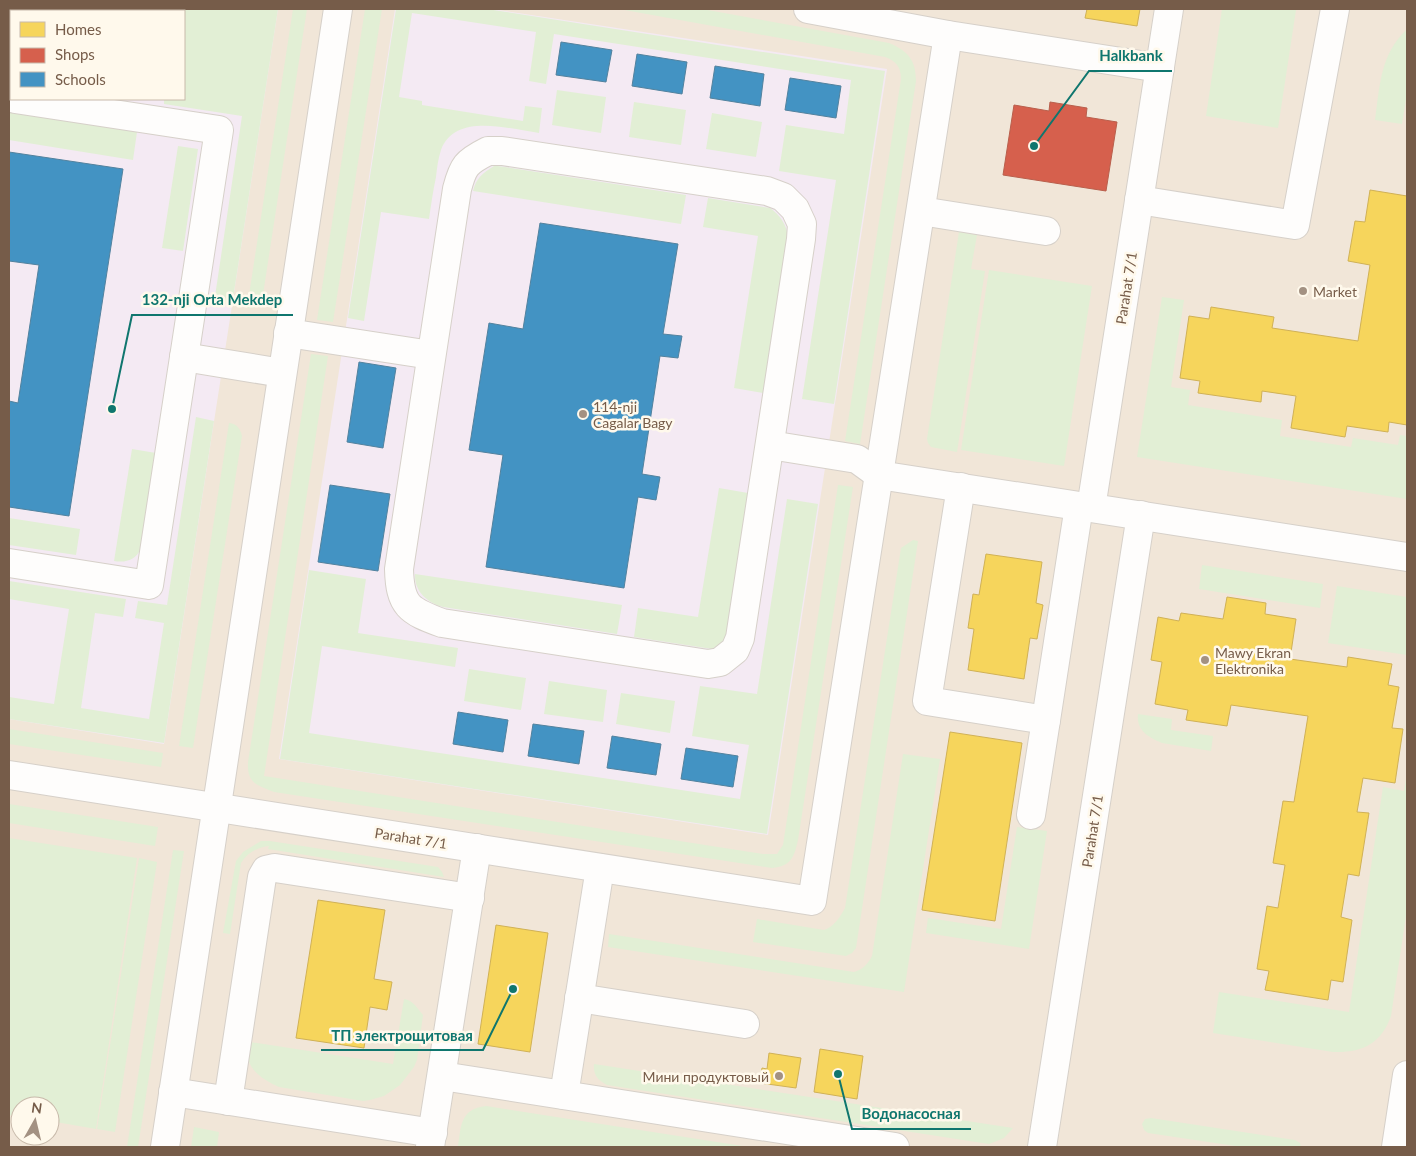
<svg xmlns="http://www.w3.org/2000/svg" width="1416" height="1156" font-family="Lato,sans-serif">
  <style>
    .residential { fill: #f1e6d8; fill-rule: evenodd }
    .education { fill: #f4eaf3; fill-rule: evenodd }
    .green { fill: #e2efd5 }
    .homes { fill: #f6d55c; stroke: #d0b156 }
    .shops { fill: #d6604d; stroke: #b95f4c }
    .schools { fill: #4393c3; stroke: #52829e }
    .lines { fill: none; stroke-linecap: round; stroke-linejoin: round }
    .minor-casing { stroke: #d6d0c9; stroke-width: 30 }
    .minor { stroke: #fefdfc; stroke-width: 28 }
    .poi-dot { fill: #a39182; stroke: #fff9ec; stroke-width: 2 }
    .labels { text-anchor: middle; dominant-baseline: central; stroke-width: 5; stroke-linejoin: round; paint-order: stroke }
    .street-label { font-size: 14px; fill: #765c49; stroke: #fff9ec }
    .poi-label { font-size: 14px; fill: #765c49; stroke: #fff9ec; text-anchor: start }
    .leader { fill: none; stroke: #0f766e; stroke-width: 2 }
    .callout-dot { fill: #0f766e; stroke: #fff9ec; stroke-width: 2 }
    .callout-label { font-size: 15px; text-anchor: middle; font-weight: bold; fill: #0f766e; stroke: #fff9ec; stroke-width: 5; stroke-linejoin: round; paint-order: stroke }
  </style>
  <rect width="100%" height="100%" fill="#f7f3eb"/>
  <path class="residential" d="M9 9H1407V1147H9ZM11 11H184V99H11ZM20 1106H50V1136H20Z"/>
  <g class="education">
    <path d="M9 9H278L164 744 9 719ZM11 11H184V99H11Z"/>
    <path d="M395 9H492L887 69 768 835 279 759Z"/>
  </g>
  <g class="green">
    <path d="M9 9H73L72 11H11V80L9 79Z"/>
    <rect x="85" y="9" width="81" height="2"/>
    <path d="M178 9H278L232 305 214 303 242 116 164 104V99H184V11H178Z"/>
    <path d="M293 9H307L262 301C259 307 253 309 247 308Z"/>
    <path d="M365 9H382L333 322 317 320Z"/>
    <path d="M396 9H487L885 71 834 404 802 399 836 180 779 171 786 125 844 134 851 80 554 34 546 84 529 81 536 32 412 13 399 97 422 101V105L523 121 525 106 542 108 539 133C509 129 455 112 441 150 438 159 437 168 436 177 433 191 431 205 429 219L381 212 364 321 348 318Z"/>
    <path d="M619 9H702L889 43C908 51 916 60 916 81L860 444 845 441 901 79C901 67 896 61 885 57Z"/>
    <path d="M1222 9H1289L1296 10 1278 128 1206 116Z"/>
    <path d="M1407 29V93L1402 124 1375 120C1380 85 1380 55 1407 29Z"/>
    <path d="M557 90 606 97 601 133 552 125Z"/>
    <path d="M634 102 686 110 681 145 629 137Z"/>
    <path d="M9 112 137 132 133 160 9 140Z"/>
    <path d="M712 113 762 122 756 157 706 149Z"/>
    <path d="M178 146 198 149 183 251 162 248Z"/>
    <path d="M494 166H498L686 195 681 224 473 191C476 178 483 173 494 166Z"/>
    <path d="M708 198 770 208C780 215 787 225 788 237L763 393 734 388 758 236 703 227Z"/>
    <path d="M959 232 977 235 971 269 985 271 957 452 931 447 928 443 927 439Z"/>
    <path d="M989 270 1092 286 1064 466 961 450Z"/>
    <path d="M1162 297 1184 300 1171 387 1190 390 1188 405 1282 420 1280 436 1351 447 1353 438 1398 445 1400 435 1407 436V499L1137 457Z"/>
    <path d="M311 354 328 356 264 776 763 854H777L783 845 838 485 853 487 798 840C794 858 791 866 772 868L274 792C256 785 247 783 248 762Z"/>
    <path d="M196 417 214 421 164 743 9 719V697L54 704 69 609 9 599V581L126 599 123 617 95 613 81 708 149 719 164 623 135 618 138 601 167 605Z"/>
    <path d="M229 423C237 424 240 428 242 436L193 748 179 746Z"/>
    <path d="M132 449 156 453 141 549C135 560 126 563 114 561Z"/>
    <path d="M719 488 748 493 726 637 724 642 712 649 634 637 638 608 698 617Z"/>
    <path d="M787 499 818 504 767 834 280 759 309 570 366 579 358 633 458 648 455 667 322 646 309 733 740 799 749 745 692 736 700 686 757 694Z"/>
    <path d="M9 518 80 529 76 555 9 545Z"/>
    <path d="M913 540 918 541 856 948 852 953 846 956 753 942 757 919 824 930C834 927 840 917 845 908L901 548Z"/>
    <path d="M1202 565 1323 584 1320 608 1199 589Z"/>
    <path d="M415 574 622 605 617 634 443 607C427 603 414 591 415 574Z"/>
    <path d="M1337 586 1407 597V655L1328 643Z"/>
    <path d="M469 669 526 678 521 710 464 701Z"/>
    <path d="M549 681 607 690 603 722 544 714Z"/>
    <path d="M621 693 675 701 670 733 616 724Z"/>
    <path d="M1138 714 1172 719 1171 730 1213 736 1211 751 1162 743C1148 737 1136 730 1138 714Z"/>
    <path d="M9 729 163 753 161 767 9 744Z"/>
    <path d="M903 754 940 759 904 992 608 947 609 934 854 972C862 970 868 964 872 956Z"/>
    <path d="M1407 773V909L1391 1016C1381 1044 1362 1053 1333 1052L1213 1033 1219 992 1349 1012 1383 787 1404 791Z"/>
    <path d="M9 804 158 827 155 846 9 823Z"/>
    <path d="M1017 827 1047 831 1029 949 926 933 928 918 1001 929Z"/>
    <path d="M9 838 137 858 96 1129 50 1121V1106H20V1117L9 1115Z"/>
    <path d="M261 841H270L438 867 442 872 444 877 268 849 269 846C258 847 247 853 241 863L230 934 223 933 236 861 243 852Z"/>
    <path d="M173 850 184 851 138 1147H127Z"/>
    <path d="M139 858 157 862 115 1132 97 1129Z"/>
    <path d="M404 999C413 1000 417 1008 423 1015L417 1060 414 1067 400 1085 384 1096 370 1100 363 1101 279 1087C266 1081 248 1071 248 1055 248 1051 249 1046 250 1042L393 1064Z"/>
    <path d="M594 1064 1013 1128 1004 1138 989 1144 607 1085C598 1080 593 1075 594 1064Z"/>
    <path d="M486 1106 749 1147H458C461 1126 460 1109 486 1106Z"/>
    <path d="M1151 1118 1295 1140 1300 1143 1301 1147H1242L1148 1133 1144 1130 1142 1124 1145 1119Z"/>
    <path d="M194 1127 219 1132 217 1147H191Z"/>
  </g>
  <g class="homes">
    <path d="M1087 9H1140L1137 26 1085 18Z"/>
    <path d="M1370 190 1407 196V425L1389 422 1388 432 1347 426 1345 437 1291 428 1296 396 1262 391 1261 402 1198 393 1200 381 1180 378 1189 316 1209 319 1211 307 1274 317 1272 328 1358 341 1370 265 1348 261 1355 221 1365 222Z"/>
    <path d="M986 554 1042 562 1036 603 1043 605 1037 639 1030 638 1024 679 968 670 974 629 968 628 973 594 979 595Z"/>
    <path d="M1227 597 1266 603 1265 614 1296 619 1290 659 1347 667 1348 657 1392 664 1388 685 1399 687 1392 728 1403 729 1395 783 1363 778 1357 812 1369 813 1359 876 1348 874 1341 917 1352 920 1343 982 1331 980 1328 1000 1265 990 1269 971 1257 969 1267 906 1278 908 1285 865 1273 863 1283 801 1294 802 1308 716 1231 705 1227 726 1186 720 1188 710 1155 704 1162 662 1151 660 1158 617 1179 621 1181 613 1223 619Z"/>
    <path d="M950 732 1022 743 995 921 922 910Z"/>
    <path d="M318 900 385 910 374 979 392 982 387 1010 370 1007 364 1048 296 1038Z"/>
    <path d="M496 925 548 933 530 1052 478 1044Z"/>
    <path d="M820 1049 863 1056 857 1099 814 1092Z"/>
    <path d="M769 1053 801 1058 796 1088 760 1083 762 1068 767 1069Z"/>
  </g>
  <path class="shops" d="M1050 102 1087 108 1086 117 1117 122 1106 191 1003 175 1014 105 1049 111Z"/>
  <g class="schools">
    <path d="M561 42 612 50 606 82 556 75Z"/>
    <path d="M637 54 687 62 682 94 632 86Z"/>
    <path d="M715 66 764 74 760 106 710 98Z"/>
    <path d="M790 78 841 86 836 118 785 110Z"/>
    <path d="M9 152 123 169 69 516 9 507V401L18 403 39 265 9 261Z"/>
    <path d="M540 223 678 244 663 334 682 336 678 358 660 356 642 474 660 477 656 500 638 497 624 588 486 567 503 455 469 450 489 323 523 329Z"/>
    <path d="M359 362 396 368 383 448 347 442Z"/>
    <path d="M330 485 390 494 378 571 318 562Z"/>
    <path d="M458 712 508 720 503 752 453 744Z"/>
    <path d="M533 724 584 731 579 764 528 756Z"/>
    <path d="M612 736 661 744 656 775 607 768Z"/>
    <path d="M686 748 738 756 733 787 681 779Z"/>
  </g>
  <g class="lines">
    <defs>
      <g id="minor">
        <path d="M808 9 948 35 1160 68"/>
        <path d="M488 151H502L767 191 783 197 795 209 802 224 801 239 740 638 735 650 720 662 708 664 442 623C409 611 400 606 399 569L457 189C463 166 466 162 488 151Z"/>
        <path d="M1139 200 1295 225 1335 9"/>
        <path d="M921 211 1046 231"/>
        <path d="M288 333 431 355"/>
        <path d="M184 357 282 373"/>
        <path d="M770 445 857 459 879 475 1407 557"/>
        <path d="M961 487 927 701 1046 720 1079 506"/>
        <path d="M1091 508 1169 9"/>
        <path d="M9 563 149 585 219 130 15 99"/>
        <path d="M9 775 812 901 948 35"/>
        <path d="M1031 815 1046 720"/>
        <path d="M579 998 745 1024"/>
        <path d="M442 1076 895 1147"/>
        <path d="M173 1092 433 1133"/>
        <path d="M564 1095 600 868"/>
        <path d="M228 1101 262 877 266 870 275 868 470 898"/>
        <path d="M165 1147 338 9"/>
        <path d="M430 1147 477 848"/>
        <path d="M1042 1147 1141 515"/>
        <path d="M1396 1147 1407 1075"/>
      </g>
    </defs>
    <use href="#minor" class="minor-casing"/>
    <use href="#minor" class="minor"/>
  </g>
  <g class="poi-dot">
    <circle cx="1303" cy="291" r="5"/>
    <circle cx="583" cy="414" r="5"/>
    <circle cx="1205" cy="660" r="5"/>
    <circle cx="779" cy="1076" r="5"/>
  </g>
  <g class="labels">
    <g class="street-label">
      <text transform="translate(1126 288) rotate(-81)">Parahat 7/1</text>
      <text transform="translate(1092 831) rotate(-81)">Parahat 7/1</text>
      <text transform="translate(411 838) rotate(9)">Parahat 7/1</text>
    </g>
    <g class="poi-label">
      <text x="1313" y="291">Market</text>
      <text x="593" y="406">114-nji<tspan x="593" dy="16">Cagalar Bagy</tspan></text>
      <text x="1215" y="652">Mawy Ekran<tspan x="1215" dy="16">Elektronika</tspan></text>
      <text x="769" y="1076" text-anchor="end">Мини продуктовый</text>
    </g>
  </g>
  <path class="leader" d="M1034 146L1089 71H1172M112 409L132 315H293M513 989L483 1050H321M838 1074L852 1129H971"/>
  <g class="callout-dot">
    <circle cx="1034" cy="146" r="5"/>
    <circle cx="112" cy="409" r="5"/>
    <circle cx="513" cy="989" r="5"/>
    <circle cx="838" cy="1074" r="5"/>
  </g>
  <g class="callout-label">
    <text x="1131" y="61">Halkbank</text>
    <text x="212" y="305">132-nji Orta Mekdep</text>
    <text x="402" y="1041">ТП электрощитовая</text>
    <text x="911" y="1119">Водонасосная</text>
  </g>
  <rect width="1416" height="1156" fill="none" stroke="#765c49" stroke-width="20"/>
  <rect x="10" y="10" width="175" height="90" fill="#fff9ec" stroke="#c8baab"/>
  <rect x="20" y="22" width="25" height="15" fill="#f6d55c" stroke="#c8baab"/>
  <text x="55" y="35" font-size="15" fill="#765c49">Homes</text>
  <rect x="20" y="48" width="25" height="15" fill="#d6604d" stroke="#c8baab"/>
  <text x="55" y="60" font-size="15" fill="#765c49">Shops</text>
  <rect x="20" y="72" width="25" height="15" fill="#4393c3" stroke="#c8baab"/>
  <text x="55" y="85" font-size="15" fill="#765c49">Schools</text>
  <g transform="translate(35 1121) rotate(8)"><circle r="24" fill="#fff9ec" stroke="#c8baab"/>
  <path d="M0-4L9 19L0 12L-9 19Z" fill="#a39182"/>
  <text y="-8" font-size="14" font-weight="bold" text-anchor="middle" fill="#765c49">N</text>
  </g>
</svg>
